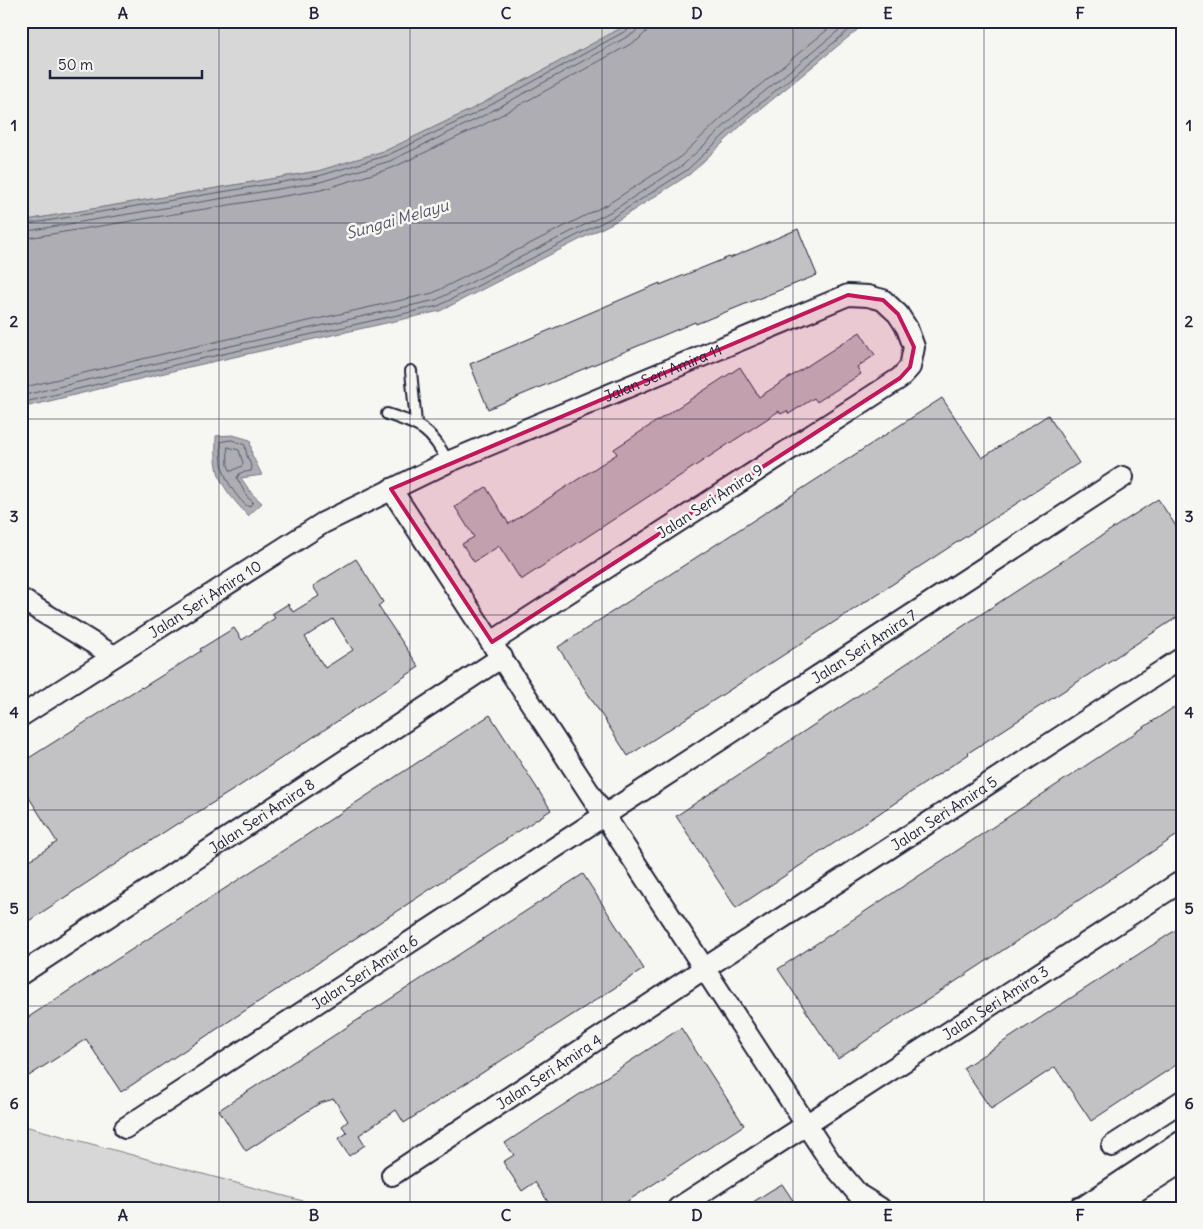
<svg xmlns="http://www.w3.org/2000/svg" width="1203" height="1229" font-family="Delius,sans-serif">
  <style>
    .green { fill: #d7d7d7; stroke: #7c7c89 }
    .water { fill: #adadb3; stroke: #757583 }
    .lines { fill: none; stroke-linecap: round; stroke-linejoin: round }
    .shore { stroke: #5a5a6b; stroke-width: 1 }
    .building { fill: #c2c2c4; stroke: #22223b; fill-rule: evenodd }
    .lane-casing { stroke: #22223b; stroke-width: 14 }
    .street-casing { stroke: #22223b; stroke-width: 24 }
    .lane { stroke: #f6f6f2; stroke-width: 10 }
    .street { stroke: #f6f6f2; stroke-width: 20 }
    .marked { fill: #c2185b; fill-opacity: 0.2; stroke: #c2185b; stroke-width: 4; stroke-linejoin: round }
    .grid { fill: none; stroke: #22223b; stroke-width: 1; stroke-opacity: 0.55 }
    .labels { text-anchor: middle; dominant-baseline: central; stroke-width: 5; stroke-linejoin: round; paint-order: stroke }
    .street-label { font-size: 15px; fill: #22223b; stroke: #f6f6f2 }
    .water-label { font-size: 16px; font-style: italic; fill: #535365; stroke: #f6f6f2 }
    .neatline { fill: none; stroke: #22223b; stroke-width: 2 }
    .grid-label { font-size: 16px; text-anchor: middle; font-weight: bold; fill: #22223b }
  </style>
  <rect width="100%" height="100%" fill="#f6f6f2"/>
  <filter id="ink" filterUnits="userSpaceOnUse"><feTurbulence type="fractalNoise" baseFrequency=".02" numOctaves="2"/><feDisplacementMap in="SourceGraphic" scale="10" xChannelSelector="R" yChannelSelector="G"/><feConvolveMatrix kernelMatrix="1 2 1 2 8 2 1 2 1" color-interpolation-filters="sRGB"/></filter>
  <g filter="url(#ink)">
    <g class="green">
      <path d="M21 21H137L143 24 194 21H634L474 108 387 150 318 171 21 221Z"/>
      <path d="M21 1125 329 1208H21Z"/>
    </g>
    <g class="water">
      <path d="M137 21H194L143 24Z"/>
      <path d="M634 21H868L745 122 690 174 618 220 440 311 189 367 21 408V221L318 171 387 150 474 108Z"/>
      <path d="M233 435 250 440 252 455 262 475 241 478 252 494 262 503 248 516C236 502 220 487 217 467 215 457 216 446 216 436Z"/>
    </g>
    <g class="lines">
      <g class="shore">
        <path d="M21 225 319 176 388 155 476 113 631 28 634 21"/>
        <path d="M21 232 320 182 390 161 479 118 634 33 639 28 641 21"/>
        <path d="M21 239 321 190 392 168 483 125 638 40 646 32 648 21"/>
        <path d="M21 388 184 349 433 293 608 204 678 159 732 108 838 21"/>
        <path d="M21 396 186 356 436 300 612 211 683 165 737 114 850 21"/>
        <path d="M21 403 187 362 438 306 615 216 687 170 741 119 860 21"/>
        <path d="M232 440 245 445 247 456 252 468 251 471 240 473 237 478 247 497 253 502 249 507C243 504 239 498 235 493 222 474 221 465 221 442Z"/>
        <path d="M228 447 239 450 243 463 242 466 232 471 230 470 228 465Z"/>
      </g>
    </g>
    <g class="building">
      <path d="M798 229 817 275 696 324 695 322 488 409 470 364 660 283V285L729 257 730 258Z"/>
      <path d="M860 332 875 355 857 367 861 374 817 402 814 398 789 414 787 411 781 414 779 411 521 580 499 546 474 562 462 544 474 537 455 507 486 487 509 524 617 454 614 449 740 367 759 397Z"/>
      <path d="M942 398 982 458 1048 415 1079 463 628 756 558 647Z"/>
      <path d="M1158 499 1182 535V614L968 753 969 754 736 908 676 816 992 607Z"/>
      <path d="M356 559 383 602 378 606 419 667 241 785 179 824 178 823 21 926V866L57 842 21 785V763L141 687 142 688 201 651 200 649 234 628 242 640 275 618 272 614 288 604 293 612 319 596 313 586ZM333 619 353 650 325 668 305 637Z"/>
      <path d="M1182 702V832L838 1059 778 969Z"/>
      <path d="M490 715 551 810 121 1092 86 1039 21 1081V1022Z"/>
      <path d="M583 874 644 969 404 1123 396 1110 359 1135 365 1145 349 1156 338 1139 347 1133 342 1126 348 1121 334 1099 320 1103 246 1151 219 1110Z"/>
      <path d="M1182 926V1061L1091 1121 1055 1067 991 1109 963 1068Z"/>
      <path d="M681 1028 744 1125 617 1208H552L535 1182 522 1191 503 1162 514 1155 505 1143Z"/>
      <path d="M782 1184 798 1208H744L770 1191Z"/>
    </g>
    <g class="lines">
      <defs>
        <g id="lane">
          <path d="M411 371 416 423"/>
          <path d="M387 414C421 425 431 429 448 462"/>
        </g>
        <g id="street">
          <path d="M391 489 830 1161 859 1195 880 1208"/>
          <path d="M21 599 114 656"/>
          <path id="s1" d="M21 716 323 523 448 462 848 295 868 296 883 300 898 314 907 328 914 347 910 367 900 378 492 642"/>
          <path id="s2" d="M21 974 502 657"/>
          <path id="s3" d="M125 1128 1123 477"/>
          <path d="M1112 1146 1182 1101"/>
          <path id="s4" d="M392 1175 705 968 1182 658"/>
          <path id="s5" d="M678 1208 1182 881"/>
          <path d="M1079 1208 1083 1207 1182 1141"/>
          <path d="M1110 1208 1182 1162"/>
        </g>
      </defs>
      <use href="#lane" class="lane-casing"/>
      <use href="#street" class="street-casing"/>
      <use href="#lane" class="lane"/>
      <use href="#street" class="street"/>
    </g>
  </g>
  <path class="marked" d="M848 295 883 300 898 314 914 347 910 367 900 378 492 642 391 489Z"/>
  <path class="grid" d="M219 21V1208M410 21V1208M602 21V1208M793 21V1208M984 21V1208M21 223H1182M21 419H1182M21 615H1182M21 810H1182M21 1006H1182"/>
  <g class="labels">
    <g class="street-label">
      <text stroke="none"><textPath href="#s1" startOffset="730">Jalan Seri Amira 11</textPath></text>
      <text transform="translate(710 501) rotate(-33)">Jalan Seri Amira 9</text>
      <text stroke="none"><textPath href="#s1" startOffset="218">Jalan Seri Amira 10</textPath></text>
      <text stroke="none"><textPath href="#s3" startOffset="882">Jalan Seri Amira 7</textPath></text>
      <text stroke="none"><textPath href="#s4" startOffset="660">Jalan Seri Amira 5</textPath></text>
      <text stroke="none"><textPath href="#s2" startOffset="288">Jalan Seri Amira 8</textPath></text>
      <text stroke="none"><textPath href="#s3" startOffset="286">Jalan Seri Amira 6</textPath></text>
      <text stroke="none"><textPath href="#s5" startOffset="378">Jalan Seri Amira 3</textPath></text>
      <text stroke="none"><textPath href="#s4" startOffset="188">Jalan Seri Amira 4</textPath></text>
    </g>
    <g class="water-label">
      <text transform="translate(397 219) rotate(-16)">Sungai Melayu</text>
    </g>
  </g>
  <rect width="1203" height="1229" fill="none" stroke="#f6f6f2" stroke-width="55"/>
  <path d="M50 70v8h152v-8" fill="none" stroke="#22223b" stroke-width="2.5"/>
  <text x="58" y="70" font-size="15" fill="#22223b" stroke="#f6f6f2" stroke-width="4" paint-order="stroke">50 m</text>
  <rect x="28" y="28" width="1148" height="1174" class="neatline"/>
  <g class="grid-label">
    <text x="123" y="19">A</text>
    <text x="314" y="19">B</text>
    <text x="506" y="19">C</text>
    <text x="697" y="19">D</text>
    <text x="888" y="19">E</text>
    <text x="1080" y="19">F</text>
    <text x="14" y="131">1</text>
    <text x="1189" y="131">1</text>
    <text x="14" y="327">2</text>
    <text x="1189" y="327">2</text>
    <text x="14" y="522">3</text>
    <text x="1189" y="522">3</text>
    <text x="14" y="718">4</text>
    <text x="1189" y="718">4</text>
    <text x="14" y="914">5</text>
    <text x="1189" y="914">5</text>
    <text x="14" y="1109">6</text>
    <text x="1189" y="1109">6</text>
    <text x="123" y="1221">A</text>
    <text x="314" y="1221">B</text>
    <text x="506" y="1221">C</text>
    <text x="697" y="1221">D</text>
    <text x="888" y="1221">E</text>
    <text x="1080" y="1221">F</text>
  </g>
</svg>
